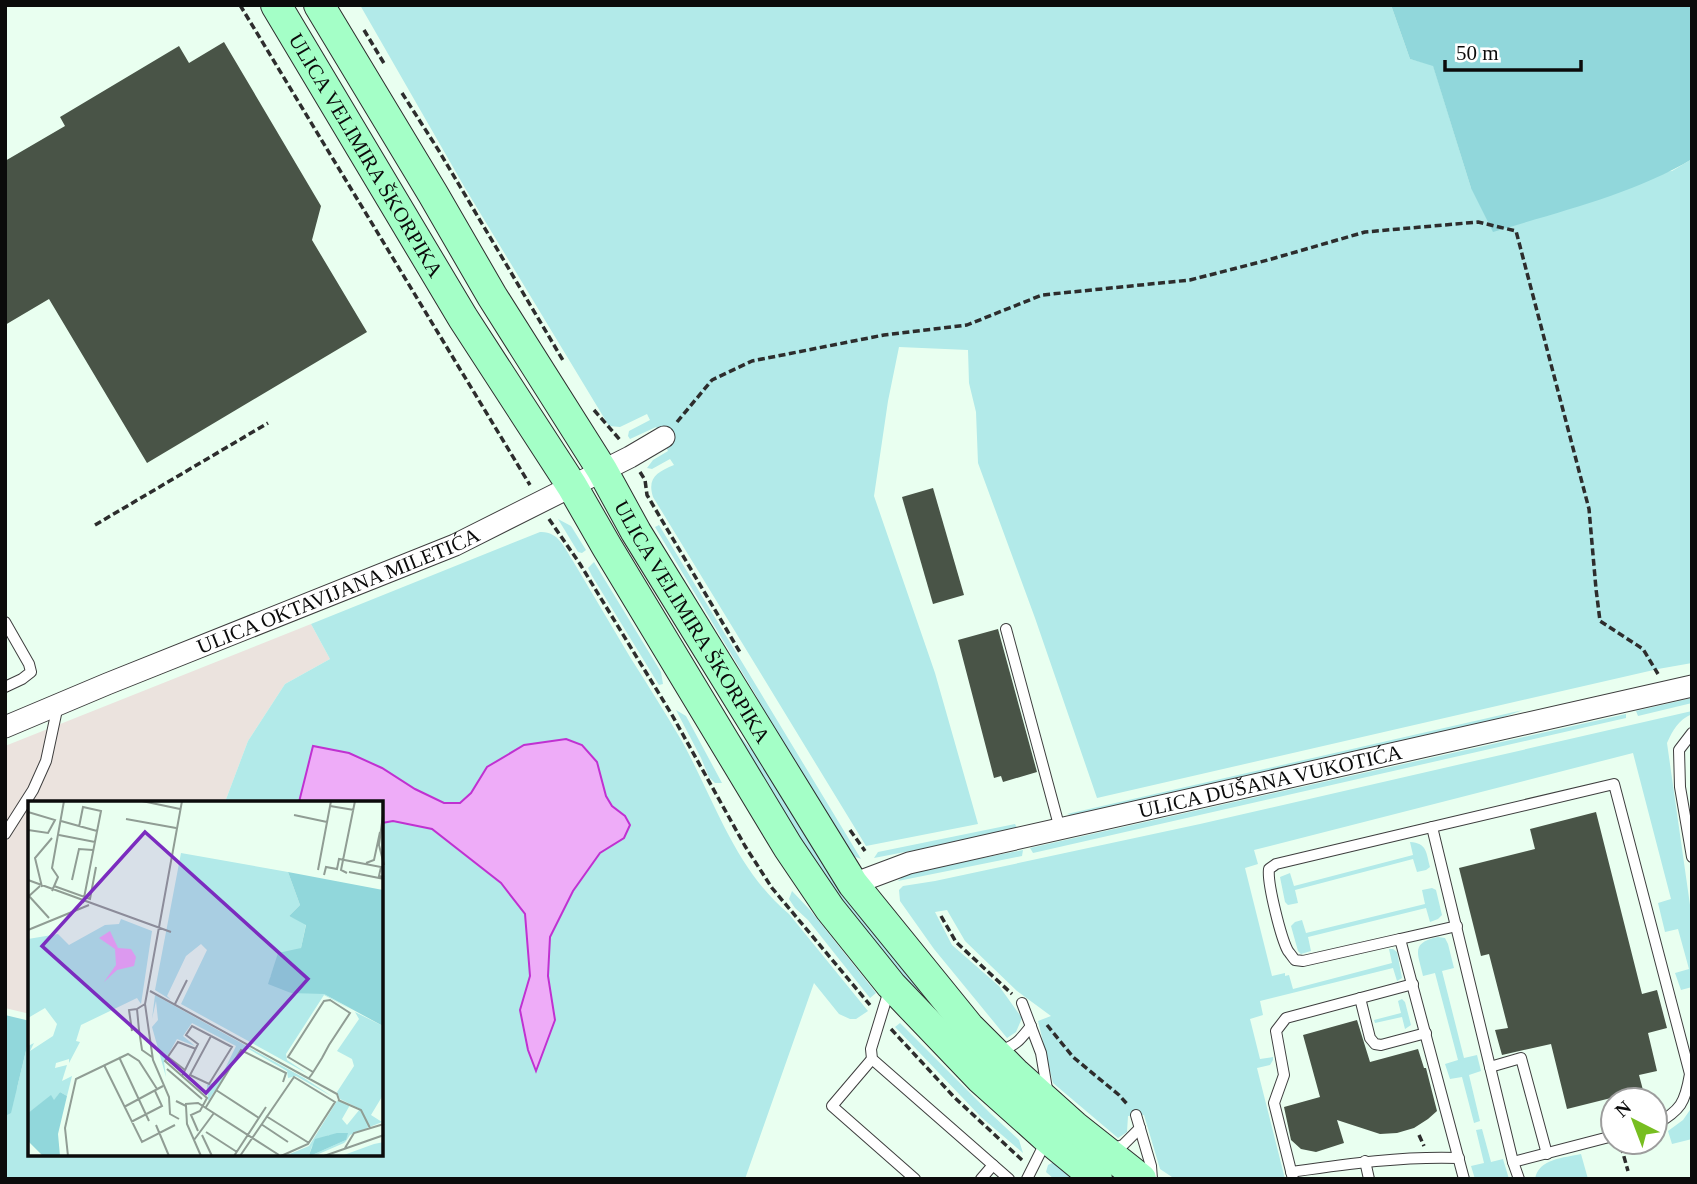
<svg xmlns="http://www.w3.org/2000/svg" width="1697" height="1184" font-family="Georgia,serif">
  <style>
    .industrial { fill: #ebe3de }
    .green { fill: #b2eae9 }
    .forest { fill: #91d7db }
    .water { fill: #eeacf8; stroke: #c031d1; stroke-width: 2 }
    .building { fill: #495447 }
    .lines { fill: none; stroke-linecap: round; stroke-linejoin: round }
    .service-casing { stroke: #3e3e3e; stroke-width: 12 }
    .minor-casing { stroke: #3e3e3e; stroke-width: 23 }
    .secondary-casing { stroke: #2d2d2d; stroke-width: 32 }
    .path { stroke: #2d2d2d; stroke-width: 3.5; stroke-dasharray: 7 3.5; stroke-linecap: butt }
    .service { stroke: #fff; stroke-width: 10 }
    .minor { stroke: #fff; stroke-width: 21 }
    .secondary { stroke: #a4ffc7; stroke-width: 30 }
    .labels { text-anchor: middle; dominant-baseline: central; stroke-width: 7; stroke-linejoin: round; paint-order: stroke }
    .street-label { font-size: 21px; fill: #0b0b0b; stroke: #fff }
    .inset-road { fill: none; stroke: #909d94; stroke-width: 2 }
    .view { fill: #7b2cbf; fill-opacity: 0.15; stroke: #7b2cbf; stroke-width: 3.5 }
    .inset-edge { fill: none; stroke: #0b0b0b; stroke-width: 3.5 }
  </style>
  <rect width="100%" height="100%" fill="#e9fff0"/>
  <path class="industrial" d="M311 624 330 659 285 684 248 741 225 802H30V1014L5 1008V746Z"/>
  <g class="green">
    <path d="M360 5H1391L1410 59 1433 65 1471 188 1672 171 1692 159V663L1658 669 1097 798 1035 618 978 463 976 412 969 383 968 350 899 347 888 401 874 496 935 673 978 824 866 846 653 497C647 478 657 472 674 465L670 459 652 469 647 468 653 460 668 451 656 427 630 439 628 436 629 431 650 420 647 414 620 427 609 426 465 188Z"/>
    <path d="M558 519 571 526 586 550 582 553 578 552Z"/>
    <path d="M659 525 861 859 843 852 778 744 757 697 655 527Z"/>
    <path d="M540 532C558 531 564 547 573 561 592 593 611 625 630 657 648 685 666 714 683 743 715 802 736 870 789 914L868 1011 856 1019H850L839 1014 814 983 745 1179H5V1086L17 1088 30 1034V1154H382V802H225L248 741 285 684 330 659 311 624Z"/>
    <path d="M623 546 736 731 772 775 854 903 1127 1179H1114L1063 1139 921 1002 837 896 782 818Z"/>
    <path d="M594 562 661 672 663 684 659 685 592 576 588 568Z"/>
    <path d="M1692 698V703L1638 716 1636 711Z"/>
    <path d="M676 710 686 716 722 783H715L709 777 701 758Z"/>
    <path d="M1523 710 1481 725 1078 817 1067 814Z"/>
    <path d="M1692 711V714C1678 720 1673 730 1667 743L1692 919V987L1681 990 1675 973 1689 969 1678 929 1665 932 1658 903 1671 899 1633 753 1254 850 1258 864 1245 868 1272 976 1285 973V976L1289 975 1293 989 1392 963 1389 949H1393L1397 952 1402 978 1397 981 1393 968 1260 1001 1263 1015 1250 1019 1260 1059 1273 1057V1060L1270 1065 1257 1068 1285 1179H1175L1160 1169 1144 1115 1128 1116 1127 1132 1118 1138 1053 1083 1038 1021 1051 1016 1017 991 965 941 947 910 935 912 952 945 999 986 1022 1018 1016 1032 1007 1038 934 949 900 901 899 890 903 886 935 881 1200 824Z"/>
    <path d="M1626 714V718L1033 853 1030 848Z"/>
    <path d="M1015 824 1018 830 874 858 878 852Z"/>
    <path d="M1410 842C1427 843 1426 852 1430 867L1426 870 1417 872 1413 859 1295 890 1298 903 1288 905 1285 902 1280 877 1290 873 1294 886 1413 855Z"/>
    <path d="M1023 850 1022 856 898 881 907 873Z"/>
    <path d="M1432 888 1436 890 1442 915 1438 919 1430 922 1426 908 1308 937 1311 951 1301 954 1298 951 1291 926 1295 922 1302 920 1306 933 1425 904 1422 890Z"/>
    <path d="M792 891 810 910 876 993 870 998 808 920 795 908 789 899Z"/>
    <path d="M1438 937 1445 938 1448 944 1454 968 1442 971 1464 1058 1477 1055 1481 1071 1469 1075 1480 1121 1474 1123 1462 1077 1450 1079 1445 1064 1458 1060 1435 973 1423 976C1418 953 1410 943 1438 937Z"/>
    <path d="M1402 999 1405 1002 1411 1025 1405 1029 1402 1017 1375 1023 1374 1020 1401 1013 1398 1001Z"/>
    <path d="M900 1023 990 1113 1019 1140 1023 1153 981 1117 895 1027Z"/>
    <path d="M1692 1107V1139L1672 1144 1668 1131 1683 1120Z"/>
    <path d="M1482 1129 1491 1162 1503 1159 1509 1179H1475L1471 1166 1484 1163 1476 1130Z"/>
    <path d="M1581 1154 1588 1179H1535C1539 1158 1564 1158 1581 1154Z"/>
    <path d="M1052 1163H1059L1079 1179H1054L1046 1172 1048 1165Z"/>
  </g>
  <g class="forest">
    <path d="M1391 5H1692V159C1634 194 1558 212 1493 232L1471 188 1433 66 1410 59Z"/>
    <path d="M5 1015 30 1021V1034L11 1113 5 1116Z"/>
  </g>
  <path class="water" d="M566 739 582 745 597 762 606 796 612 806 625 816 630 825 624 838 600 853 573 891 550 937 548 976 555 1020 536 1071 528 1050 520 1010 530 976 525 914 501 883 432 829 393 821 382 823V802H299L313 746 349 753 382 768 415 789 444 803H460L471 793 487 767 524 745Z"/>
  <g class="building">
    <path d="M224 42 321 206 312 240 367 332 147 463 49 299 5 325V161L65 126 60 117 179 46 189 63Z"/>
    <path d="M933 488 964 595 933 604 902 497Z"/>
    <path d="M998 629 1037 772 1003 782 1001 776 994 778 958 640Z"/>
    <path d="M1596 812 1642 994 1657 990 1667 1028 1648 1033 1657 1071 1639 1075 1643 1090 1567 1109 1551 1044 1502 1055 1495 1030 1508 1028 1489 954 1481 956 1459 868 1535 849 1530 829Z"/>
    <path d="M1357 1020 1370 1062 1418 1049 1424 1068H1426L1437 1111 1428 1119 1414 1128 1397 1133 1380 1134 1337 1120 1344 1143 1316 1152 1301 1149 1291 1140 1284 1107 1320 1097 1303 1035Z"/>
  </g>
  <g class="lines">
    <defs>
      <g id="service">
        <path d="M5 622 29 664 31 672 22 679 5 687"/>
        <path d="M1006 629 1060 829"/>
        <path d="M1692 733 1679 750 1680 787 1692 857"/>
        <path d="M1432 827 1276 864 1269 869C1267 883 1281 938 1288 951 1289 952 1294 959 1295 960L1303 961 1400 939 1464 1179"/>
        <path d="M5 834 33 790 46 761 58 705"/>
        <path d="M1400 939 1457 926"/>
        <path d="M890 987 871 1049 872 1059 1009 1179"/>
        <path d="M1360 998 1370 1038 1375 1044 1381 1045 1426 1033"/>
        <path d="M1022 1003 1041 1053 1048 1095"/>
        <path d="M998 1051C1016 1046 1020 1040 1031 1026"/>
        <path d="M872 1059 832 1106 915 1179"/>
        <path d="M1490 1067 1521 1058 1547 1154"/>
        <path d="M1136 1115 1151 1166 1152 1179"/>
        <path d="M1613 1136 1513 1162 1432 827 1614 784 1690 1074C1685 1103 1681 1110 1655 1125"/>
        <path d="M1112 1149 1123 1145 1140 1128"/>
        <path d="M1365 1161 1369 1179"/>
        <path d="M1513 1162 1519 1179"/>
        <path d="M1291 1172C1347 1164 1402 1156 1459 1158"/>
        <path d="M981 1179 993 1165"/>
        <path d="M1027 1179 1046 1141"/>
        <path d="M1293 1179 1274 1103 1284 1075 1276 1031 1286 1018 1413 984"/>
      </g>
      <g id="minor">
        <path id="s1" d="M5 727 107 684 455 545 630 457 664 437"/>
        <path id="s2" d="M853 884 909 863 1692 686"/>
      </g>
      <g id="secondary">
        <path id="s3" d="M276 5 463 318 572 486 607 547 788 847 830 909 891 985 980 1078 1047 1138 1097 1179"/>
        <path id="s4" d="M319 5 433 194 492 296 602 470 636 532 853 884 969 1027 1016 1074 1074 1126 1141 1179"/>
      </g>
    </defs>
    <use href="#service" class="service-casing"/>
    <use href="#minor" class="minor-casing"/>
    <use href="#secondary" class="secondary-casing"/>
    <g class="path">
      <path d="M240 5 530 485"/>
      <path d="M364 30 385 65"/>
      <path d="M402 93 439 151 564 362"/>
      <path d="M594 410 621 441"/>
      <path d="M677 422 712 380 752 361 884 335 967 325 1042 295 1190 280 1268 260 1365 232 1478 222 1516 231 1589 509 1596 589 1600 621 1643 649 1658 674"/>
      <path d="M640 472 645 480 647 495 741 654"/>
      <path d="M549 519 580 564 672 715 745 846 772 888 870 1005"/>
      <path d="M95 525 268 423"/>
      <path d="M850 830 865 851"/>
      <path d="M941 916 956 942 1012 994"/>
      <path d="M1047 1025 1073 1057 1119 1095 1128 1105"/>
      <path d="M891 1029 955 1098 1022 1160"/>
      <path d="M1613 1109V1111"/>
      <path d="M1419 1135 1424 1146"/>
      <path d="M1621 1146 1628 1171"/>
    </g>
    <use href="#service" class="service"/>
    <use href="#minor" class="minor"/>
    <use href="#secondary" class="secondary"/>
  </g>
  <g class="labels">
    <g class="street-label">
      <text stroke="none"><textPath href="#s3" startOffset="175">ULICA VELIMIRA ŠKORPIKA</textPath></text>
      <text stroke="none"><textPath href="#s1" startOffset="360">ULICA OKTAVIJANA MILETIĆA</textPath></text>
      <text stroke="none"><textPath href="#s4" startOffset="721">ULICA VELIMIRA ŠKORPIKA</textPath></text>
      <text stroke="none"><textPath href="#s2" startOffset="430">ULICA DUŠANA VUKOTIĆA</textPath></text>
    </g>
  </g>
  <g transform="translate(28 801)">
    <rect width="355" height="355" fill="#e9fff0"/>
    <path d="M153 52 260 71 272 104 261 115 278 123 273 147 249 161 242 177 263 192 288 190 296 193 326 210 296 194 258 253 259 259 280 273 153 203 179 149 173 143 158 155 139 195 143 199 127 189ZM93 118 124 130 113 203 109 197 53 224 48 240 52 241 41 262V258L28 262 27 267 39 264 34 280 44 275 39 295 32 291 26 300 23 295 0 312V245L6 242 2 250 25 235 29 223 17 207 0 217V138L30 133 41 144 77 124 91 123ZM127 194 276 277 305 296 268 275 260 277 259 270 217 246 180 300 179 284 191 280 208 245 164 222 155 235 167 245 149 238 136 261 138 276 124 226 130 219 128 200 124 218ZM327 211 355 225V294L343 314 354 321 322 334 318 340 316 342 286 355H282L318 339 301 334 284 345 281 354 257 355 281 345 309 300 322 304 314 318 319 324 332 308 312 298 309 291 326 265 324 258 309 250 331 218ZM356 341 355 355H313L346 343Z" fill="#b2eae9"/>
    <path d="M260 71 355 89V225L296 193 263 192 240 183 250 152 273 147 278 124 261 115 272 104ZM32 291 39 295 30 333 32 355H15L0 340V312L23 294 26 299ZM309 332H320L318 339 282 355H274L281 354 287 338Z" fill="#91d7db"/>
    <path d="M82 130 90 147 103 148 108 156 106 165 89 169 76 181 88 164 87 148 71 137Z" fill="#eeacf8"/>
    <path class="inset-road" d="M114 0 152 8M302 5 326 9M0 11 27 19 20 32 0 29M266 14 299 21M355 14 351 44 356 64M98 18 148 27M33 20 69 30M51 26 55 6 73 10 55 102M31 34 67 41M338 62 346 59 352 31M290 69 303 0M321 71 356 78M319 72 313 69 327 0M296 74 298 66 309 68 311 58 353 66 351 75 356 76M0 79 143 131M44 79 51 48 65 49M12 85 1 95 21 117M26 85 62 98 68 66M14 86 7 57 24 37M24 90 30 76 24 67 36 0M0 129 61 104M122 190 309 293 311 299M117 203 109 208 111 229 114 249 124 256M147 203 159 179M104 230 101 209 109 208M183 235 204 246 181 283 162 274ZM91 256 121 320M140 256 157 269M76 264 114 341 147 324M139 268 174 298M154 275 137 260 150 241 168 248M281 277 284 273 294 257 301 244 322 212 302 199 296 200 260 256 285 271M188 289 231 317M310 299 333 309 342 327M148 300 158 305 159 323 173 355M157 303 170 302 251 354M96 306 135 285M178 306 213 249 258 272 255 281M238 315 281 342M151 318 142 313 141 296 125 259 117 203 154 0M103 321 134 305 127 290M233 323 260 341M128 324 141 355M170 330 163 314 172 310 179 297 154 275 170 243 158 234 164 225 183 235M178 331 209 351M174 334 184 355M166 339 186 312M317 347 326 332 356 323M40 355 37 327 48 278 100 253 111 260 129 288M206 355 238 306M212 355 266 276 307 301 280 343 253 355M296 355 356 334"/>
    <path class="view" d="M117 31 280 178 178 292 14 145Z"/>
    <rect width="355" height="355" class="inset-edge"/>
  </g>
  <rect width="1697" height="1184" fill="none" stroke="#0b0b0b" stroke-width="14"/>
  <g transform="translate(1634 1121) rotate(318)"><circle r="33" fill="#ffffff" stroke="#9d9d9d" stroke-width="2"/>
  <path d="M0-5L12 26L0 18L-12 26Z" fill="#77be20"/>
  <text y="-10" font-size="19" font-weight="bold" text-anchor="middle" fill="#0b0b0b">N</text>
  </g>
  <path d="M1445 60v10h136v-10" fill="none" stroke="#0b0b0b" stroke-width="3.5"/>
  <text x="1456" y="60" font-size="21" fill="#0b0b0b" stroke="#ffffff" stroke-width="5" paint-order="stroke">50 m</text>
</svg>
